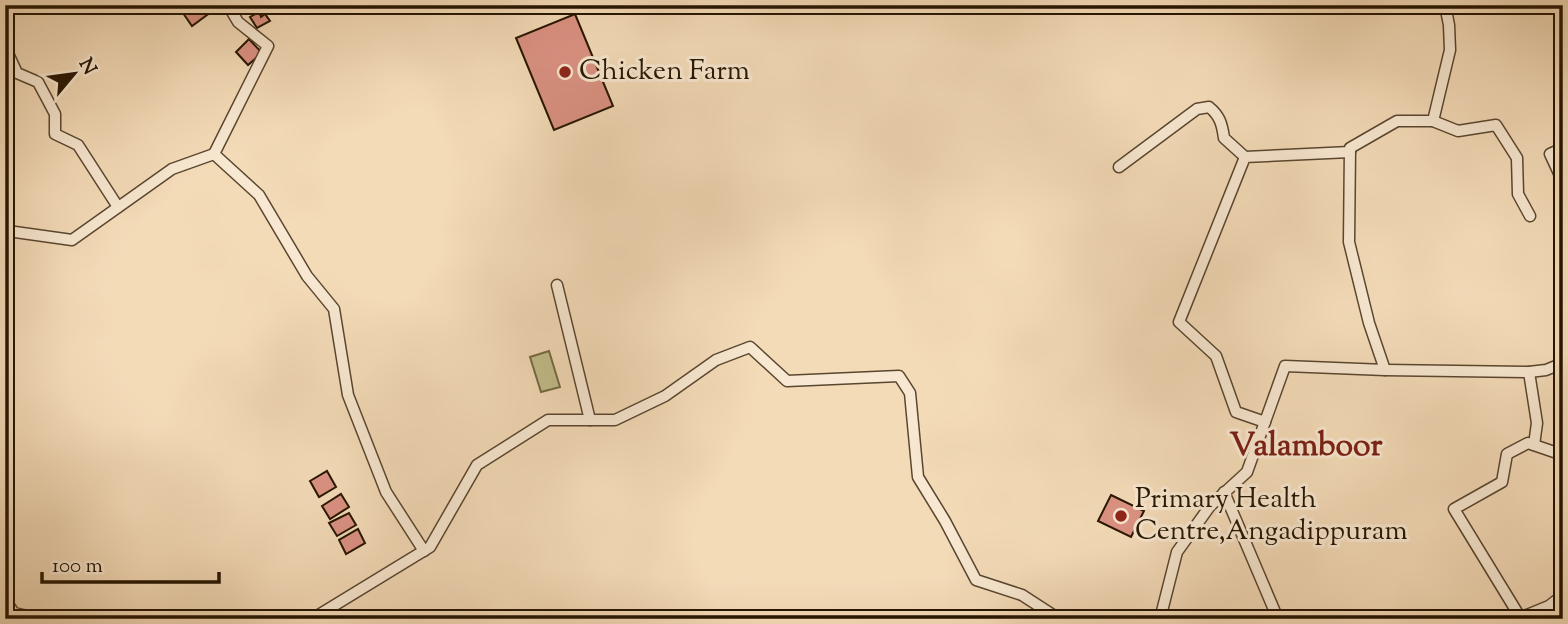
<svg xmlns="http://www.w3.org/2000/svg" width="1568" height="624" font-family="'Sorts Mill Goudy',serif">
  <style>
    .green { fill: #c2be8a; stroke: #746a46; stroke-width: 2 }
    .building { fill: #dc9283; stroke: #251501; stroke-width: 2 }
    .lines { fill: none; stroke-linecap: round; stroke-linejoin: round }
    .street-casing { stroke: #59462f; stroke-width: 13 }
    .street { stroke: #f8e8d1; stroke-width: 10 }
    .poi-dot { fill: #8f2418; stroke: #f8e8d1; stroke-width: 2.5 }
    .labels { text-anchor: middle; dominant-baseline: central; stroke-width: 6; stroke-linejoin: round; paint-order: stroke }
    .poi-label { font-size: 28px; fill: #251501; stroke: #f8e8d1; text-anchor: start }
    .quarter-label { font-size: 32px; font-weight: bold; fill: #7a1f14; stroke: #f8e8d1 }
  </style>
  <rect width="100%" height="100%" fill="#f4dbb8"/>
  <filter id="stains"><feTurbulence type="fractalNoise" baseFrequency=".00286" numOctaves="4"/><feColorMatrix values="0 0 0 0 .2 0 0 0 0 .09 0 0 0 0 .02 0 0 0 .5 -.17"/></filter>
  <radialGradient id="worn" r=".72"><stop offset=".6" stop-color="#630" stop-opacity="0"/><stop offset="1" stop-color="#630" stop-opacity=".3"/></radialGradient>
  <path class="green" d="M549 351 560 387 541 392 530 357Z"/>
  <g class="building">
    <path d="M195 5H206L211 12 192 26 183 13Z"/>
    <path d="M259 12 261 17 265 14 270 21 257 28 250 17Z"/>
    <path d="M575 14 613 106 554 130 516 38Z"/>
    <path d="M249 39 262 53 248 65 236 52Z"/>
    <path d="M327 471 336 487 319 497 310 481Z"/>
    <path d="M341 494 349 507 330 519 322 506Z"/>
    <path d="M1111 495 1144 511 1131 537 1098 521Z"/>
    <path d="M349 513 356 525 337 536 329 523Z"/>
    <path d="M358 529 365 543 346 554 339 540Z"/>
  </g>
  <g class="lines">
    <defs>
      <g id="street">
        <path d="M228 5 238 22 268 46 214 154 259 195 307 276 334 309 348 395 386 492 424 551"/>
        <path d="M5 47 17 73 38 82 55 114V134L78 145 118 207"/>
        <path d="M1433 121 1458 131 1496 125 1517 158 1518 194 1530 216"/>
        <path d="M1563 148 1550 154 1563 182"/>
        <path d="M1119 167 1197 109 1209 107C1220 116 1222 124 1224 138L1245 157"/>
        <path d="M15 232 72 240 172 169 214 154"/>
        <path d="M557 285 590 420"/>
        <path d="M1385 370 1529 372 1537 423 1534 445"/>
        <path d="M1529 372 1546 370 1563 363"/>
        <path d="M1265 422 1236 412 1216 356 1179 322 1245 157 1350 152"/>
        <path d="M1224 492 1278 619"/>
        <path d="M5 600 14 613 41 619"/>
        <path d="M1520 617 1454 509 1502 482 1507 454 1528 443 1563 455"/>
        <path d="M312 619 430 547 477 465 548 420H615L665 396 716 360 750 347 787 381 899 376 910 393 918 477 945 521 976 580 1022 595 1059 619"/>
        <path d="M1160 619 1177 552 1210 506 1247 472 1285 366 1385 370 1369 323 1349 242 1350 148 1397 121H1433L1450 50 1449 25 1445 5"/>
        <path d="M1517 619 1549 606 1563 595"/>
      </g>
    </defs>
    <use href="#street" class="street-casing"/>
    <use href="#street" class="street"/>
  </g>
  <g class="poi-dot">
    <circle cx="565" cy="72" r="7"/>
    <circle cx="1121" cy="516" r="7"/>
  </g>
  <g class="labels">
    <g class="poi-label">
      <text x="579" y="72">Chicken Farm</text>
      <text x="1135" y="500">Primary Health<tspan x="1135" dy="32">Centre,Angadippuram</tspan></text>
    </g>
    <g class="quarter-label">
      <text x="1306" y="447">Valamboor</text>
    </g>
  </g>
  <rect width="1568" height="624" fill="none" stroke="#f4dbb8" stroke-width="28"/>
  <rect x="7" y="7" width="1554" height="610" fill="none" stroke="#251501" stroke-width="3.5"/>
  <rect x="14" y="14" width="1540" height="596" fill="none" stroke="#251501" stroke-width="2"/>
  <g transform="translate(74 74) rotate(61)" stroke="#f8e8d1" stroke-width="5" paint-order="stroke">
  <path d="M0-5L12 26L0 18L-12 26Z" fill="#251501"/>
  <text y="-10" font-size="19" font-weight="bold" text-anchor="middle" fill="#251501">N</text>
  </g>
  <path d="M42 572v10h177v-10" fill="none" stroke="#251501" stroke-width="3.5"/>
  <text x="52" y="572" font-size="21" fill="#251501" stroke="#f8e8d1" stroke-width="5" paint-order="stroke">100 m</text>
  <rect width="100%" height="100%" filter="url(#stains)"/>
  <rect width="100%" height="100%" fill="url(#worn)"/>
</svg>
